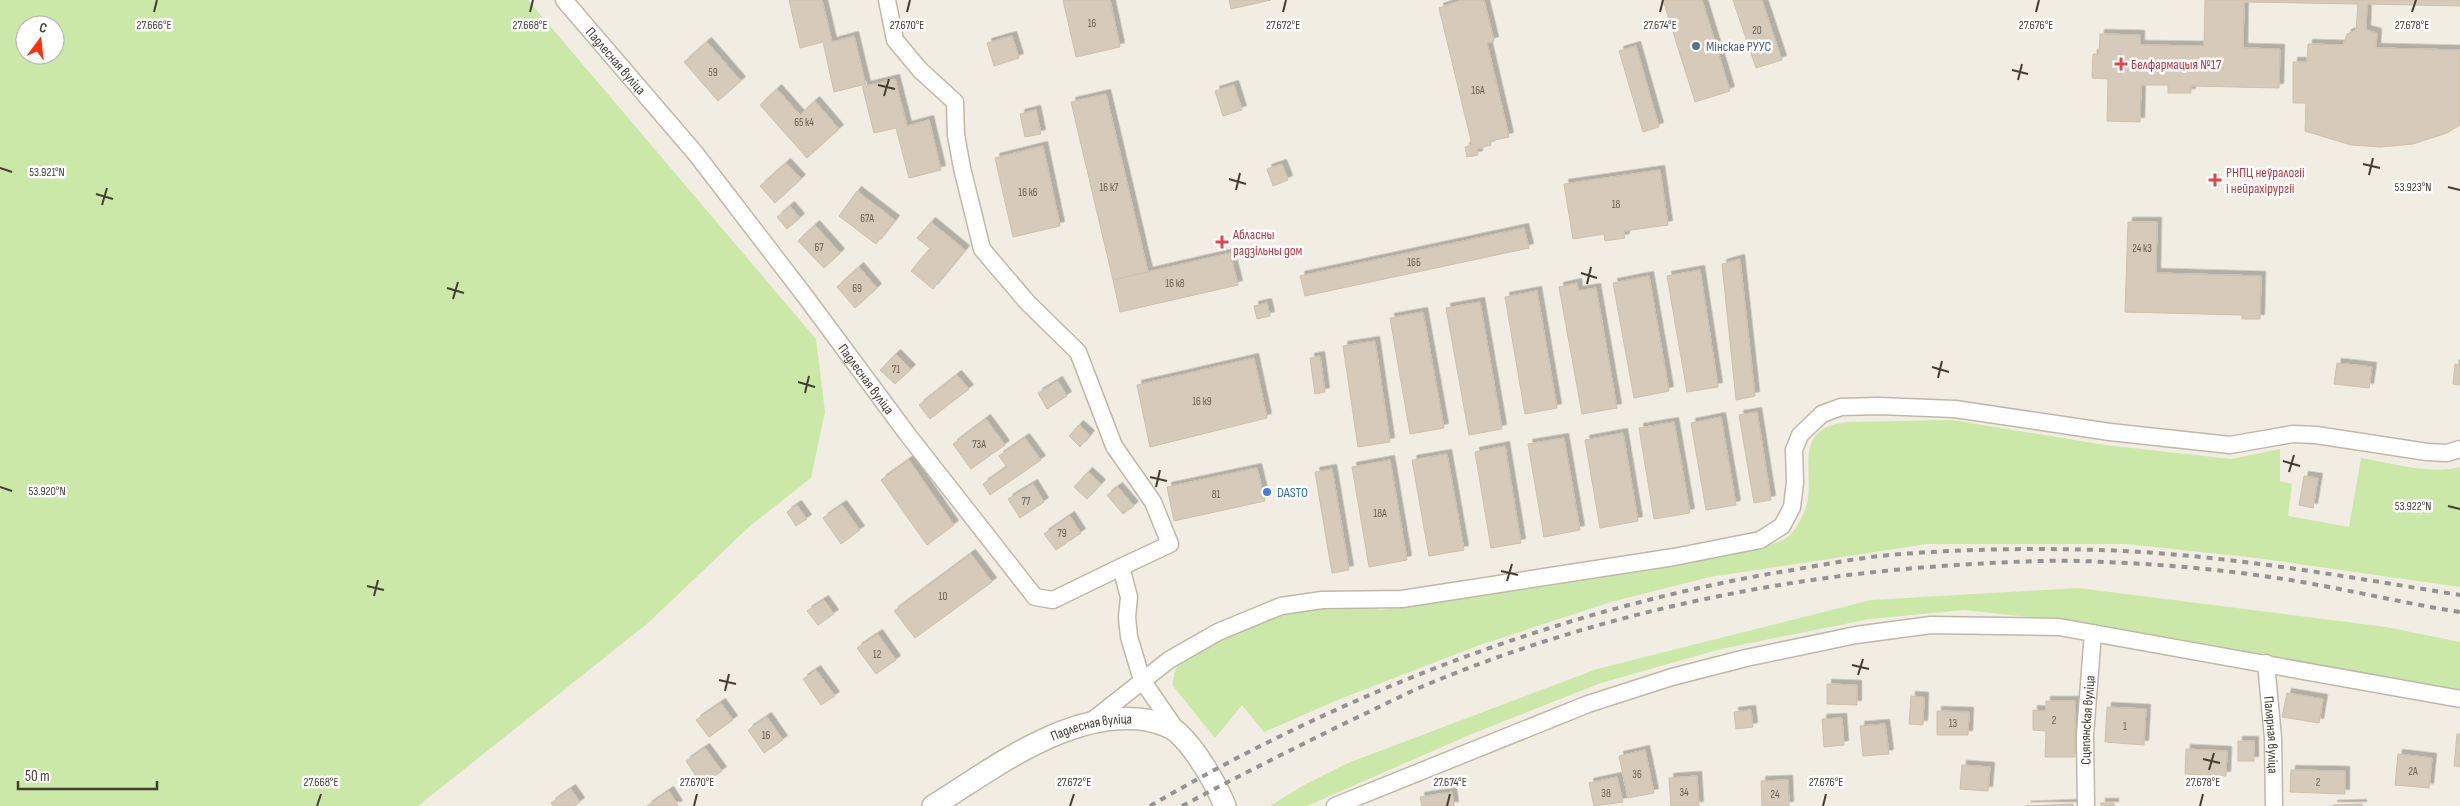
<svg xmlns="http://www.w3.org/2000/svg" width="2460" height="806" font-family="'Sofia Sans Condensed',sans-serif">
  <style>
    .green { fill: #cbe8a8; fill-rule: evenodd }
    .building { fill: #d6cbba; stroke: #cec0aa; filter: url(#shadow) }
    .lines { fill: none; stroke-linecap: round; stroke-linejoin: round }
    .minor-casing { stroke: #c0b8a7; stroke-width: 19 }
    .tertiary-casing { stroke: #c0b8a7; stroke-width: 24 }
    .minor { stroke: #fff; stroke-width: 16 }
    .tertiary { stroke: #fff; stroke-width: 21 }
    .rail { stroke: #939393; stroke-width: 4; stroke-dasharray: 6 6; stroke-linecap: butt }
    .ticks { fill: none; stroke: #433d32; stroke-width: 2 }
    .service-dot { fill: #5c6f8a; stroke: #fff; stroke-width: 2 }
    .health-dot { fill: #e0444e; stroke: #fff; stroke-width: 2 }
    .shop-dot { fill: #3f7fe0; stroke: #fff; stroke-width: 2 }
    .labels { text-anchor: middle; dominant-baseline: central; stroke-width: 5; stroke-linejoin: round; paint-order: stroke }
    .number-label { font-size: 11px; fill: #686054 }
    .service-label { font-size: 14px; fill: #4e5e75; stroke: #fff; text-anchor: start }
    .street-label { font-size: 14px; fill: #433d32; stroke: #fff }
    .health-label { font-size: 14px; fill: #be3a42; stroke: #fff; text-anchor: start }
    .shop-label { font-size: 14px; fill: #366cbe; stroke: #fff; text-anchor: start }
    .ticks-label { font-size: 12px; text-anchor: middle; fill: #433d32; stroke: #fff; stroke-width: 5; stroke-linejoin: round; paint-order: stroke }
  </style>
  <defs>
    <filter id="shadow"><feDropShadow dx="4.5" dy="-4.5" stdDeviation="0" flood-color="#0004"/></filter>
  </defs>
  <rect width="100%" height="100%" fill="#f2ede2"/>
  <g class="green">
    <path d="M0 0H528L816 339 825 412 811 478 750 526 648 623 418 806H0ZM25 25H55V55H25Z"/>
    <path d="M1952 420 2105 445 2231 459 2280 449V481L2292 484 2288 516 2349 527 2361 458C2392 463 2430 475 2460 467V587L2256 558 2126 544H1927L1710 577 1611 602 1477 646 1340 699 1264 732 1242 705 1215 738 1173 686C1173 678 1174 670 1179 664 1194 646 1280 611 1305 608 1330 604 1356 603 1381 610L1764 547C1772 544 1786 540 1791 534 1799 525 1806 510 1808 499 1812 464 1795 428 1847 422Z"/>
    <path d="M2078 588 2386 627 2460 642V691L2095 624 1964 610 1870 619 1721 649 1601 683 1474 733 1307 806H1270L1304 785 1348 763 1597 669 1871 600Z"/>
  </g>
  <g class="building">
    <path d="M789 0H822L832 42 854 36 866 86 895 79 907 126 929 120 941 170 909 178 896 128 874 133 862 85 834 92 823 42 800 48Z"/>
    <path d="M1063 0H1110L1120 47 1076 57Z"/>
    <path d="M1229 0H1271L1231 9Z"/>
    <path d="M1462 0H1484L1494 41 1487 43 1509 137 1490 141 1491 145 1477 149 1478 155 1467 157 1465 147 1472 145 1439 8Z"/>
    <path d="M1663 0H1702L1730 91 1695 102Z"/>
    <path d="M1733 0H1762L1782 60 1756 68Z"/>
    <path d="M2205 0H2460V6L2367 4 2366 30 2377 33 2376 48 2460 50V125L2447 133 2413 144 2381 147 2351 145 2305 131 2306 103H2293V62H2307L2308 44 2343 45 2347 34 2356 30 2358 4 2244 2 2243 48 2280 49 2279 88 2191 86V93H2168V85H2141L2140 122 2107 121 2108 79 2092 78 2093 54H2099L2100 34 2140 35V45L2204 46Z"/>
    <path d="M1012 36 1019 58 994 66 987 43Z"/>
    <path d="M707 42 741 81 718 101 684 62Z"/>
    <path d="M1636 46 1659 127 1643 132 1619 51Z"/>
    <path d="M1234 85 1242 110 1223 116 1215 91Z"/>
    <path d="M777 89 800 115 815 101 839 129 807 158 760 105Z"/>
    <path d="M1106 94 1148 272 1113 280 1071 102Z"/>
    <path d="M1036 110 1041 134 1025 137 1020 114Z"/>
    <path d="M1043 146 1060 226 1013 237 995 158Z"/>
    <path d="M786 163 801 179 775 203 760 186Z"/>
    <path d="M1282 164 1288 180 1273 186 1267 169Z"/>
    <path d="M1660 170 1668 225 1624 231 1625 238 1605 241 1604 234 1573 239 1564 184Z"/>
    <path d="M857 191 895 220 876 244 839 216Z"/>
    <path d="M790 206 800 218 787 229 777 217Z"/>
    <path d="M931 222 965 250 933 289 911 271 930 248 917 238Z"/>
    <path d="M2128 222H2157L2156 273 2261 276 2260 319H2242V315L2125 312Z"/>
    <path d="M815 225 840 253 824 268 798 241Z"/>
    <path d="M1524 228 1529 248 1305 296 1300 276Z"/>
    <path d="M1230 253 1238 285 1120 312 1113 280Z"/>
    <path d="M1740 259 1755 396 1736 400 1722 264Z"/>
    <path d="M859 267 877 288 855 308 837 287Z"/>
    <path d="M1700 270 1718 387 1687 392 1667 276Z"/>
    <path d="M1649 276 1669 391 1634 398 1613 283Z"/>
    <path d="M1577 283 1578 291 1596 288 1617 408 1582 414 1559 287Z"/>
    <path d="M1537 291 1557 408 1525 414 1505 297Z"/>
    <path d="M1480 302 1502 429 1469 435 1446 308Z"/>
    <path d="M1267 303 1270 316 1257 319 1254 306Z"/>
    <path d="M1423 312 1444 428 1410 434 1390 318Z"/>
    <path d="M1375 341 1390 442 1358 447 1343 346Z"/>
    <path d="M896 354 911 369 895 384 880 370Z"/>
    <path d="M1320 356 1325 392 1315 394 1310 358Z"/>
    <path d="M1254 358 1267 418 1150 447 1137 385Z"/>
    <path d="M2337 363 2372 367 2369 388 2334 384Z"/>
    <path d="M2455 364 2460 365V385L2453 384Z"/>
    <path d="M957 375 969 389 930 419 919 405Z"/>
    <path d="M1058 381 1067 396 1047 409 1038 393Z"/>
    <path d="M1757 412 1771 500 1754 503 1739 415Z"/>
    <path d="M1721 417 1736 505 1706 510 1691 423Z"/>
    <path d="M986 419 1005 445 971 469 953 444Z"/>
    <path d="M1674 422 1690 513 1654 519 1639 428Z"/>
    <path d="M1079 425 1090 435 1080 447 1069 436Z"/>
    <path d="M1623 433 1638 521 1600 528 1585 440Z"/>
    <path d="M1025 438 1041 460 990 495 983 484 1007 467 999 456Z"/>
    <path d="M1564 438 1580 530 1544 537 1528 444Z"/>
    <path d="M1505 446 1521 543 1491 548 1475 452Z"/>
    <path d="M1447 454 1464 550 1429 556 1412 460Z"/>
    <path d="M909 460 954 525 927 545 881 480Z"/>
    <path d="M1390 460 1407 560 1369 567 1352 467Z"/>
    <path d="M1257 468 1265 501 1174 521 1167 487Z"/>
    <path d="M1332 469 1349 570 1332 573 1315 472Z"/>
    <path d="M1088 472 1101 484 1087 499 1074 487Z"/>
    <path d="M2304 476 2318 478 2313 508 2299 505Z"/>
    <path d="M1033 484 1044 502 1020 518 1008 499Z"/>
    <path d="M1118 487 1134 506 1123 514 1107 495Z"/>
    <path d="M797 505 807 519 796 526 787 512Z"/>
    <path d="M842 505 860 530 841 544 823 518Z"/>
    <path d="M1070 516 1081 533 1056 550 1044 534Z"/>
    <path d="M971 554 992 582 915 638 894 611Z"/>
    <path d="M824 600 834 614 818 625 807 611Z"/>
    <path d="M878 634 896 660 876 674 857 648Z"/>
    <path d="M816 670 835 696 821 705 803 679Z"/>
    <path d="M1827 684 1857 685V705L1827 704Z"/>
    <path d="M2287 693 2323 699 2319 723 2282 717Z"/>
    <path d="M1911 696 1924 697 1923 725 1909 724Z"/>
    <path d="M2046 701H2075V757H2045L2046 731 2033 730V710L2046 711Z"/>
    <path d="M721 703 733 720 709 737 696 720Z"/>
    <path d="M2107 707 2146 709 2144 745 2105 742Z"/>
    <path d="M1751 710 1753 727 1736 729 1734 712Z"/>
    <path d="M1937 711 1969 712 1968 735H1937Z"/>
    <path d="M767 717 783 740 764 753 748 730Z"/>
    <path d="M1842 718 1844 745 1824 747 1822 719Z"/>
    <path d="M1885 724 1889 754 1863 756 1860 726Z"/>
    <path d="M2457 734H2460V767L2454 766Z"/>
    <rect x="2238" y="741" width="16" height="20"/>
    <path d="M705 748 722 771 702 785 686 761Z"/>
    <path d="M2186 749 2227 751 2226 776 2185 774Z"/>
    <path d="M1645 750 1654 793 1628 798 1619 756Z"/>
    <path d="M2398 754 2432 758 2429 788 2395 785Z"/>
    <path d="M1962 765 1990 767 1988 791 1960 789Z"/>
    <path d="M2291 770 2345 771V794L2290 792Z"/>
    <path d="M1697 776 1699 806H1671L1669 778Z"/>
    <path d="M1617 777 1623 802 1594 806 1589 783Z"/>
    <path d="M1788 780 1789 806H1762L1761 781Z"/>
    <path d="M571 789 580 802 575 806H553L551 803Z"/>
    <path d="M669 791 678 805 676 806H647Z"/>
    <path d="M1452 792 1454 806H1422L1420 797Z"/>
    <rect x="2101" y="803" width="13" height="3"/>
    <path d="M2073 804V806H2026Z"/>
    <path d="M2362 804V806H2333V805Z"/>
  </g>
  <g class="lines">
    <defs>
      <g id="minor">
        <path id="s1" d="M564 0 696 154 805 296 908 435 1035 597 1053 600 1121 567 1129 597 1127 617 1129 637 1142 680 1177 731"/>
        <path d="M887 0 895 40 920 70 955 102 956 135 962 168 982 249 1027 302 1078 352 1114 446 1153 502 1170 544 1121 567"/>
        <path id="s2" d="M2266 663 2273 738 2274 806"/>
        <path d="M1089 723 1169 660 1218 632 1281 606 1322 600 1402 599 1674 557 1760 540 1782 526 1792 507 1795 482 1794 450 1800 435 1822 414 1841 407 1879 406 1955 409 2110 432 2230 445 2293 434 2316 435 2427 452 2447 453 2460 449"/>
        <path d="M1335 806 1588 704 1672 677 1746 658 1856 635 1931 625 2059 627 2460 699"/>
        <path id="s3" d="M2086 806 2085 735 2093 633"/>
      </g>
      <g id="tertiary">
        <path id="s4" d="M933 806C994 768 1071 708 1147 720 1156 722 1171 726 1178 733 1196 749 1216 784 1225 806"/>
      </g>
    </defs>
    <use href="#minor" class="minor-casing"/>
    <use href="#tertiary" class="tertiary-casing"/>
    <use href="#minor" class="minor"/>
    <use href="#tertiary" class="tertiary"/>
    <g class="rail">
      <path d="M1150 806C1344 693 1553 612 1774 573 1812 567 1850 559 1889 555 1959 549 2030 548 2101 550 2222 554 2341 576 2460 595"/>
      <path d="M1182 806C1241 775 1300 745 1360 716 1384 705 1408 692 1433 682 1599 614 1779 576 1957 565 2006 562 2055 559 2104 562 2159 564 2215 569 2270 577 2334 586 2396 602 2460 612"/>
    </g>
  </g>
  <path class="ticks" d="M154 12 157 0M530 12 533 0M907 12 910 0M1283 12 1286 0M1660 12 1663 0M2036 12 2039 0M2412 12 2416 0M2012 70 2028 74M2018 80 2022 64M878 85 895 89M884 96 889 79M2363 164 2380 168M0 168 12 172M2369 175 2373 158M1229 179 1246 184M2448 187 2460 190M1236 190 1240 173M96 194 113 199M102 205 107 188M1581 273 1597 278M1587 284 1591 267M447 288 464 293M453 299 458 282M1932 367 1949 372M1938 378 1942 361M798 382 815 387M805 393 809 376M2283 461 2300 466M2289 472 2294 455M1150 477 1167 481M0 487 12 491M1156 487 1160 470M2448 506 2460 509M1501 571 1518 575M1507 581 1512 564M367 586 384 590M374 596 378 580M1852 665 1869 669M1858 675 1863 659M719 680 736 684M725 691 729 674M2203 759 2220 763M2209 770 2214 753M317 806 321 794M694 806 697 794M1070 806 1074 794M1447 806 1450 794M1823 806 1826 794M2200 806 2203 794"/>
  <circle class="service-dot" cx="1696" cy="46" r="5"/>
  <g class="health-dot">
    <path d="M2118.5 56.5h5v5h5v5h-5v5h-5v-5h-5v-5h5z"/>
    <path d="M2212.5 172.5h5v5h5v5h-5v5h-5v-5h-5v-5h5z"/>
    <path d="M1219.5 234.5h5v5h5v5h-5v5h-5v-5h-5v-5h5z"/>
  </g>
  <circle class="shop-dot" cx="1267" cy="492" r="5"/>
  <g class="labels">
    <g class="number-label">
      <text x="1092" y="23">16</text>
      <text x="1757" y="30">20</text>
      <text x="713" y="72">59</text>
      <text x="1478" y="90">16А</text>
      <text x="804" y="122">65 к4</text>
      <text x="1109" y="187">16 к7</text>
      <text x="1028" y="192">16 к6</text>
      <text x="1616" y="204">18</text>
      <text x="867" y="218">67А</text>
      <text x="819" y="247">67</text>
      <text x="2142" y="248">24 к3</text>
      <text x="1414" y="262">16Б</text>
      <text x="1175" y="283">16 к8</text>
      <text x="857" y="288">69</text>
      <text x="896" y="369">71</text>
      <text x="1202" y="401">16 к9</text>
      <text x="979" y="444">73А</text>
      <text x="1216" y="494">81</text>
      <text x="1026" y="501">77</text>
      <text x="1380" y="513">18А</text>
      <text x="1062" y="533">79</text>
      <text x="943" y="596">10</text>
      <text x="877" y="654">12</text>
      <text x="2054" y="720">2</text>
      <text x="1953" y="723">13</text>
      <text x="2125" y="726">1</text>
      <text x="766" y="735">16</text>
      <text x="2413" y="771">2А</text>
      <text x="1637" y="774">36</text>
      <text x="2318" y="782">2</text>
      <text x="1684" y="792">34</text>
      <text x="1606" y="793">38</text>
      <text x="1775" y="794">24</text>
    </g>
    <g class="service-label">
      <text x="1706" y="46">Мінскае РУУС</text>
    </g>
    <g class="street-label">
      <text stroke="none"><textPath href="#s1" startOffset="80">Падлесная вуліца</textPath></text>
      <text stroke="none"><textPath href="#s1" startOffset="485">Падлесная вуліца</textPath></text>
      <text stroke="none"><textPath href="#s3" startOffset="86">Сцяпянская вуліца</textPath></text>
      <text stroke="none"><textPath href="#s4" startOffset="179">Падлесная вуліца</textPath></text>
      <text stroke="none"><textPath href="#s2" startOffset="72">Палярная вуліца</textPath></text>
    </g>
    <g class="health-label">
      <text x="2131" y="64">Белфармацыя №17</text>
      <text x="2226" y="172">РНПЦ неўралогіі<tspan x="2226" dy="16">і нейрахірургіі</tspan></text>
      <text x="1233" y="234">Абласны<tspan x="1233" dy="16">радзільны дом</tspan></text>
    </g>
    <g class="shop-label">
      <text x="1277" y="492">DASTO</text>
    </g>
  </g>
  <g class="ticks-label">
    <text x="154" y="29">27.666°E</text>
    <text x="530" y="29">27.668°E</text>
    <text x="907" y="29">27.670°E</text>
    <text x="1283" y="29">27.672°E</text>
    <text x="1660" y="29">27.674°E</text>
    <text x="2036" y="29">27.676°E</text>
    <text x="2412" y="29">27.678°E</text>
    <text x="47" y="176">53.921°N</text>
    <text x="2413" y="191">53.923°N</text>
    <text x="47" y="495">53.920°N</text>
    <text x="2413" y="510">53.922°N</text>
    <text x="321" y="786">27.668°E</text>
    <text x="697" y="786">27.670°E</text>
    <text x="1074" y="786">27.672°E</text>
    <text x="1450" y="786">27.674°E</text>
    <text x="1826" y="786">27.676°E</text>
    <text x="2203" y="786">27.678°E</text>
  </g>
  <g transform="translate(40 40) rotate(15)"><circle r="24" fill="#ffffff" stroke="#b4b1ad"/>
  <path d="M0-4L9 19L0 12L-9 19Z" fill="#ff310b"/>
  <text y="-8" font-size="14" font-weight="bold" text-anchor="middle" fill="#433d32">С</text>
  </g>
  <path d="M18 781v8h139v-8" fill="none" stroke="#433d32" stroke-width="2.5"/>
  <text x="25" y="781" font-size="15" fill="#433d32" stroke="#ffffff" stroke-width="4" paint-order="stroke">50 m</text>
</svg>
